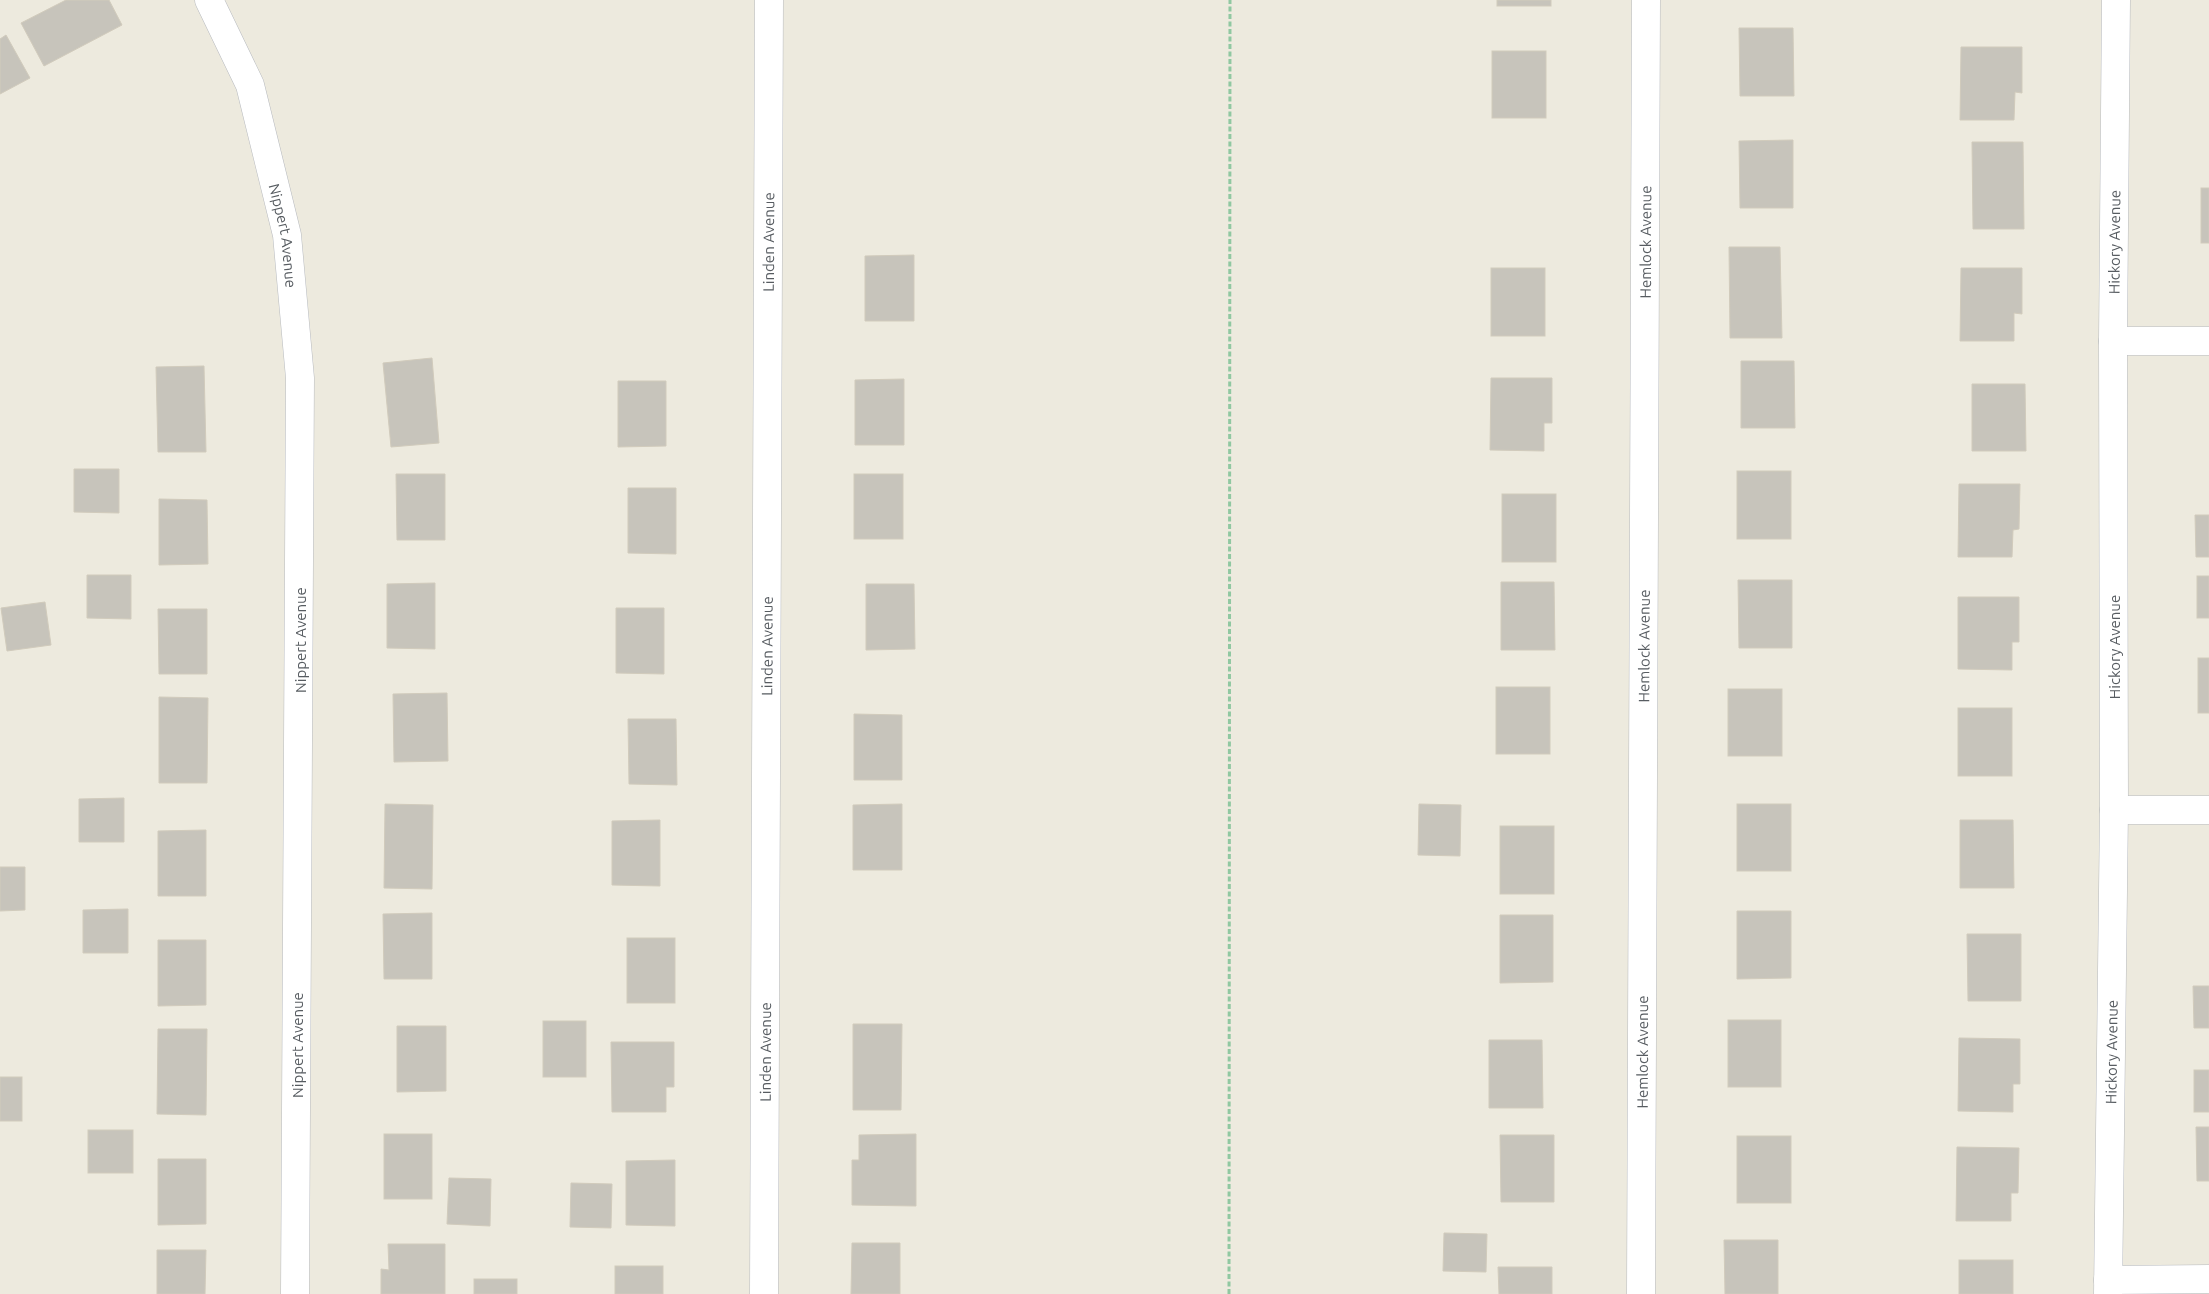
<svg xmlns="http://www.w3.org/2000/svg" width="2209" height="1294" font-family="Ubuntu,sans-serif">
  <style>
    .building { fill: #c7c4bb; stroke: #d1cbbc }
    .lines { fill: none; stroke-linecap: round; stroke-linejoin: round }
    .minor-casing { stroke: #b7babf; stroke-width: 29 }
    .path { stroke: #90c8a1; stroke-width: 3; stroke-dasharray: 5 2.5; stroke-linecap: butt }
    .minor { stroke: #fff; stroke-width: 28 }
    .labels { text-anchor: middle; dominant-baseline: central; stroke-width: 4.5; stroke-linejoin: round; paint-order: stroke }
    .street-label { font-size: 15px; fill: #575c61; stroke: #fff }
  </style>
  <rect width="100%" height="100%" fill="#edeade"/>
  <g class="building">
    <path d="M66 0H109L122 25 44 66 21 23Z"/>
    <rect x="1497" y="0" width="54" height="6"/>
    <path d="M1739 28H1793L1794 96H1740Z"/>
    <path d="M6 35 30 78 0 94V39Z"/>
    <path d="M1961 47H2022V93L2015 92 2014 120H1960Z"/>
    <rect x="1492" y="51" width="54" height="67"/>
    <path d="M1793 140V208H1740L1739 141Z"/>
    <path d="M1972 142H2023L2024 229H1973Z"/>
    <rect x="2201" y="188" width="8" height="55"/>
    <path d="M1729 247H1780L1782 338H1730Z"/>
    <path d="M914 255V321H865V256Z"/>
    <rect x="1491" y="268" width="54" height="68"/>
    <path d="M1961 268H2022V314L2014 313V341H1960Z"/>
    <path d="M432 358 439 443 391 447 383 363Z"/>
    <path d="M1741 361H1794L1795 428H1741Z"/>
    <path d="M204 366 206 452H158L156 367Z"/>
    <path d="M1491 378H1552V423H1544V451L1490 450Z"/>
    <path d="M904 379V445H855V380Z"/>
    <path d="M618 381H666V446L618 447Z"/>
    <path d="M1972 384H2025L2026 451H1972Z"/>
    <path d="M74 469H119V513L74 512Z"/>
    <rect x="1737" y="471" width="54" height="68"/>
    <path d="M396 474H445V540H397Z"/>
    <rect x="854" y="474" width="49" height="65"/>
    <path d="M1959 484H2020L2019 529 2013 530 2012 557H1958Z"/>
    <path d="M628 488H676V554L628 553Z"/>
    <rect x="1502" y="494" width="54" height="68"/>
    <path d="M159 499 207 500 208 564 159 565Z"/>
    <path d="M2195 515H2209V557H2196Z"/>
    <path d="M87 575H131V619L87 618Z"/>
    <rect x="2197" y="576" width="12" height="42"/>
    <path d="M1738 580H1792V648H1739Z"/>
    <path d="M1501 582H1554L1555 650H1501Z"/>
    <path d="M435 583V649L387 648V584Z"/>
    <path d="M866 584H914L915 649 866 650Z"/>
    <path d="M1958 597H2019V642H2012V670L1958 669Z"/>
    <path d="M45 602 51 645 7 651 1 608Z"/>
    <path d="M616 608H664V674L616 673Z"/>
    <path d="M158 609H207V674H159Z"/>
    <rect x="2198" y="658" width="11" height="55"/>
    <rect x="1496" y="687" width="54" height="67"/>
    <rect x="1728" y="689" width="54" height="67"/>
    <path d="M447 693 448 761 394 762 393 694Z"/>
    <path d="M159 697 208 698 207 783H159Z"/>
    <rect x="1958" y="708" width="54" height="68"/>
    <path d="M854 714 902 715V780H854Z"/>
    <path d="M628 719H676L677 785 629 784Z"/>
    <path d="M124 798V842H79V799Z"/>
    <path d="M385 804 433 805 432 889 384 888Z"/>
    <path d="M902 804V870H853V805Z"/>
    <path d="M1419 804 1461 805 1460 856 1418 855Z"/>
    <rect x="1737" y="804" width="54" height="67"/>
    <path d="M660 820V886L612 885V821Z"/>
    <path d="M1960 820H2013L2014 888H1960Z"/>
    <rect x="1500" y="826" width="54" height="68"/>
    <path d="M206 830V896H158V831Z"/>
    <path d="M0 867H25V910L0 911Z"/>
    <path d="M128 909V953H83V910Z"/>
    <path d="M1737 911H1791V978L1737 979Z"/>
    <path d="M432 913V979H384L383 914Z"/>
    <path d="M1500 915H1553V982L1500 983Z"/>
    <path d="M1967 934H2021V1001H1968Z"/>
    <rect x="627" y="938" width="48" height="65"/>
    <path d="M158 940H206V1005L158 1006Z"/>
    <path d="M2193 986H2209V1028H2194Z"/>
    <rect x="1728" y="1020" width="53" height="67"/>
    <rect x="543" y="1021" width="43" height="56"/>
    <path d="M853 1024H902L901 1110H853Z"/>
    <path d="M397 1026H446V1091L397 1092Z"/>
    <path d="M158 1029H207L206 1115 157 1114Z"/>
    <path d="M1959 1038 2020 1039V1084H2013V1112L1958 1111Z"/>
    <path d="M1489 1040H1542L1543 1108H1489Z"/>
    <path d="M611 1042H674V1087H666V1112H612Z"/>
    <rect x="2194" y="1070" width="15" height="42"/>
    <rect x="0" y="1077" width="22" height="44"/>
    <path d="M2196 1127H2209V1181H2197Z"/>
    <rect x="88" y="1130" width="45" height="43"/>
    <rect x="384" y="1134" width="48" height="65"/>
    <path d="M916 1134V1206L852 1205V1160H859V1135Z"/>
    <path d="M1500 1135H1554V1202H1501Z"/>
    <rect x="1737" y="1136" width="54" height="67"/>
    <path d="M1957 1147 2019 1148 2018 1193H2011V1221H1956Z"/>
    <path d="M158 1159H206V1224L158 1225Z"/>
    <path d="M675 1160V1226L626 1225V1161Z"/>
    <path d="M449 1178 491 1179 490 1226 447 1224Z"/>
    <path d="M571 1183 612 1184 611 1228 570 1227Z"/>
    <path d="M1444 1233 1487 1234 1486 1272 1443 1271Z"/>
    <path d="M1724 1240H1778V1294H1725Z"/>
    <path d="M852 1243H900V1294H851Z"/>
    <path d="M388 1244H445V1294H381V1269L389 1270Z"/>
    <path d="M157 1250H206L205 1294H157Z"/>
    <rect x="1959" y="1260" width="54" height="34"/>
    <rect x="615" y="1266" width="48" height="28"/>
    <path d="M1498 1267H1552V1294H1499Z"/>
    <rect x="474" y="1279" width="43" height="15"/>
  </g>
  <g class="lines">
    <defs>
      <g id="minor">
        <path id="s1" d="M209 0 250 85 287 235 300 378 295 1294"/>
        <path d="M2113 341H2209"/>
        <path d="M2114 810H2209"/>
        <path d="M2108 1280 2209 1279"/>
        <path id="s2" d="M764 1294 769 0"/>
        <path id="s3" d="M1641 1294 1646 0"/>
        <path id="s4" d="M2108 1294 2114 810 2113 341 2116 0"/>
      </g>
    </defs>
    <use href="#minor" class="minor-casing"/>
    <path class="path" d="M1229 1294 1230 0"/>
    <use href="#minor" class="minor"/>
  </g>
  <g class="labels">
    <g class="street-label">
      <text stroke="none"><textPath href="#s1" startOffset="249">Nippert Avenue</textPath></text>
      <text stroke="none"><textPath href="#s2" startOffset="1052">Linden Avenue</textPath></text>
      <text stroke="none"><textPath href="#s3" startOffset="1052">Hemlock Avenue</textPath></text>
      <text stroke="none"><textPath href="#s4" startOffset="1052">Hickory Avenue</textPath></text>
      <text transform="translate(300 640) rotate(-90)">Nippert Avenue</text>
      <text stroke="none"><textPath href="#s2" startOffset="648">Linden Avenue</textPath></text>
      <text stroke="none"><textPath href="#s3" startOffset="648">Hemlock Avenue</textPath></text>
      <text transform="translate(2114 647) rotate(-90)">Hickory Avenue</text>
      <text transform="translate(297 1045) rotate(-90)">Nippert Avenue</text>
      <text stroke="none"><textPath href="#s2" startOffset="242">Linden Avenue</textPath></text>
      <text stroke="none"><textPath href="#s3" startOffset="242">Hemlock Avenue</textPath></text>
      <text stroke="none"><textPath href="#s4" startOffset="242">Hickory Avenue</textPath></text>
    </g>
  </g>
</svg>
